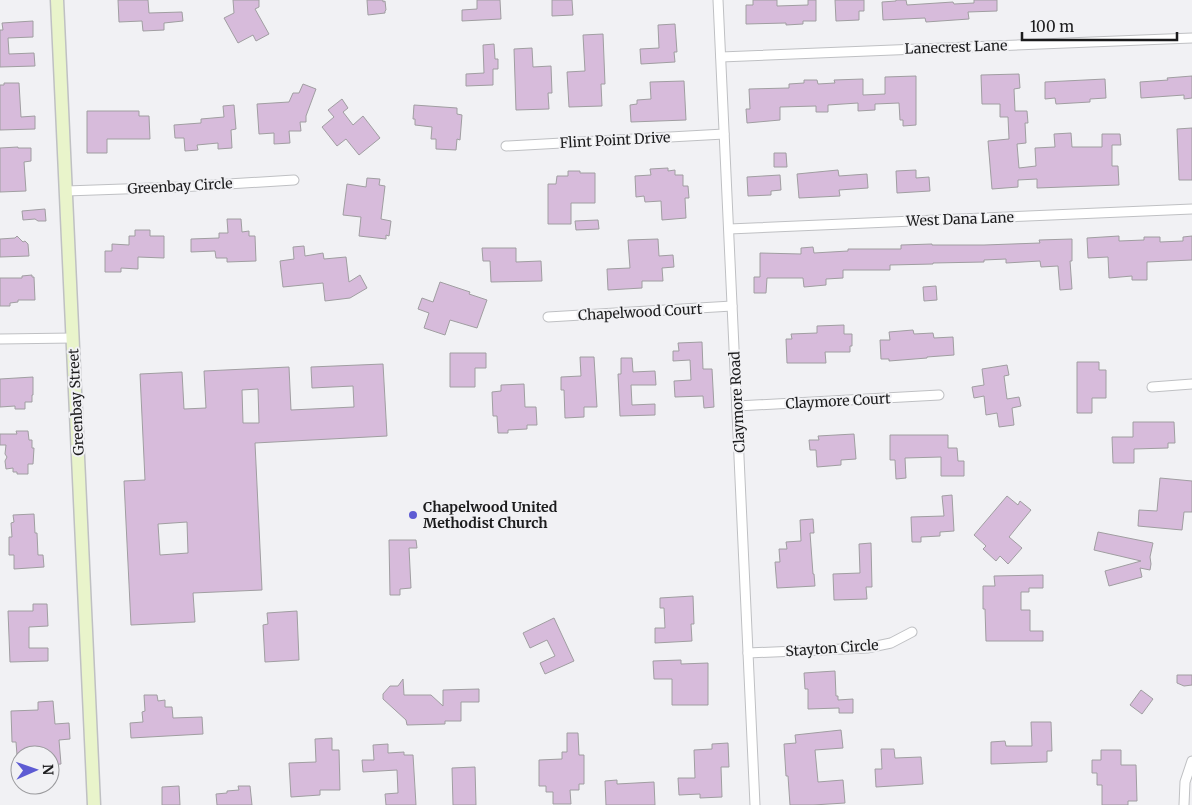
<svg xmlns="http://www.w3.org/2000/svg" width="1192" height="805" font-family="Merriweather,serif">
  <style>
    .building { fill: #d7bbdb; stroke: #a09ea1; fill-rule: evenodd }
    .lines { fill: none; stroke-linecap: round; stroke-linejoin: round }
    .street-casing { stroke: #bfc0c3; stroke-width: 11 }
    .secondary-casing { stroke: #bfc0c3; stroke-width: 15 }
    .street { stroke: #fff; stroke-width: 9 }
    .secondary { stroke: #e9f4cb; stroke-width: 12 }
    .poi-dot { fill: #5d5bd3; stroke: #f1f1f4; stroke-width: 2 }
    .labels { text-anchor: middle; dominant-baseline: central; stroke-width: 4; stroke-linejoin: round; paint-order: stroke }
    .street-label { font-size: 14px; fill: #1b1b1c; stroke: #f1f1f4 }
    .poi-label { font-size: 14px; font-weight: bold; fill: #1b1b1c; stroke: #f1f1f4; text-anchor: start }
  </style>
  <rect width="100%" height="100%" fill="#f1f1f4"/>
  <g class="building">
    <path d="M118 0H148L149 13 182 12 183 21 164 23V30L143 31 142 21 119 22Z"/>
    <path d="M233 0H259V7L255 9 269 34 256 41 253 35 238 43 224 18 234 13Z"/>
    <path d="M367 0H383V2L385 1 386 10 385 11V13L368 15Z"/>
    <path d="M477 0H500L501 19 462 21V10L477 9Z"/>
    <path d="M552 0H572L573 15 552 16Z"/>
    <path d="M753 0H777V6L808 5V0H816V21H803V24L786 25V23L746 24V5H753Z"/>
    <path d="M835 0H864V11H859V20L836 21Z"/>
    <path d="M896 0H906L907 5 953 2 954 4 974 3V0H997V11L968 12 969 19 926 22 925 18 883 20 882 2 896 1Z"/>
    <path d="M33 21V37L8 38 9 54 34 53 35 66 0 67V30H3L2 23Z"/>
    <path d="M675 24 677 52H674L675 62 641 64 640 49 659 48 658 25Z"/>
    <path d="M603 34 605 84H601L602 106 569 107 567 72 585 71 583 35Z"/>
    <path d="M494 44 495 59H498V69H493V85L466 86V74L484 73 483 45Z"/>
    <path d="M532 48 533 67 551 66 552 93H548L549 109 516 110 514 49Z"/>
    <path d="M1019 74 1020 88 1014 89 1015 111H1027L1028 123H1025L1026 143 1017 144 1019 168 1036 166 1035 148 1055 147 1054 134 1071 133 1072 147H1102V134H1120L1121 145H1112V166H1118L1119 185 1037 188V179L1018 180V187L992 189 988 141 1009 139 1008 117H1000V104H982L981 75Z"/>
    <path d="M916 76V125L903 126V120H900L899 103 875 104V110L858 111V103L828 105V112H816V106L780 107V120L747 123 746 109H750L749 89 789 88V84L804 83V80H817L818 84 835 83 834 80 863 79V95L885 94V77Z"/>
    <path d="M1192 76V98L1184 99V95L1141 98 1140 82 1168 80 1167 78Z"/>
    <path d="M1105 79 1106 98 1090 99V102L1056 104 1055 98 1045 99V82Z"/>
    <path d="M684 81 686 120 631 122 630 105 637 104V100L651 99 650 82Z"/>
    <path d="M4 83H19L21 117 35 116V129L0 130V85H4Z"/>
    <path d="M303 84 316 89 306 116V122H300L301 131H289L290 143 274 144V133L259 134 257 104 289 102 293 93H299Z"/>
    <path d="M342 99 348 108 343 112 353 125 363 116 380 138 359 155 346 139 337 146 322 127 334 117 328 110Z"/>
    <path d="M234 105 236 129 231 130 232 148 218 149V143L197 145 198 150 185 151 184 138H175L174 125 201 123V119L224 117 223 106Z"/>
    <path d="M414 105 457 108V114L462 115 460 140 457 139 456 150 436 149V139H431L432 127 415 125V119H413Z"/>
    <path d="M87 111H139V116H149L150 139H107V153H87Z"/>
    <path d="M1192 128V180H1179L1177 129Z"/>
    <path d="M18 147V148H31V161L24 162 26 191 0 192V148Z"/>
    <path d="M774 153H786L787 167H774Z"/>
    <path d="M668 168V171L675 170V175H683V186H688L689 198H685L686 218 662 220 661 201 645 202 644 196 636 197 635 176 651 175 650 169Z"/>
    <path d="M838 170 839 176 867 174 868 188 839 190 840 196 799 198 797 174Z"/>
    <path d="M916 170V178L929 177 930 191 897 193 896 171Z"/>
    <path d="M568 171H580V173H595V203H571V224H548V184H556L557 176H568Z"/>
    <path d="M780 175 781 190 771 191V195L748 196 747 177Z"/>
    <path d="M367 178 380 179 379 185 385 186 381 219 391 221 389 236 386 235V239L359 236 361 217 343 215 347 184 366 187Z"/>
    <path d="M45 209 46 221H38L35 219 23 220 22 211Z"/>
    <path d="M227 219H241L242 232 249 231V236H255L256 261 227 262V258H216L215 251 191 252V239L219 238V233H228Z"/>
    <path d="M598 220 599 229 576 230 575 221Z"/>
    <path d="M135 230H150V236H164V258L138 257V269L121 268V272H105V251H112V244L129 245V236H135Z"/>
    <path d="M17 236 23 242 25 241 28 244 29 256 0 257V239L15 238Z"/>
    <path d="M1119 236V241L1144 240V237H1160V242L1183 241V237L1192 236V260L1147 262V280H1132V276L1109 278 1108 257 1088 258 1087 238Z"/>
    <path d="M658 239 659 256 673 255 674 267 662 268 663 281H642V288L608 290 607 269 630 268 628 240Z"/>
    <path d="M1072 239V261H1070L1072 289 1060 290 1058 266 1041 267 1040 261 1006 263V259L984 260V262L933 263V264L890 265V270H843V278L826 279V285L804 287 803 278H767L766 293H754V277H760V253L801 254V248L813 247 814 253 848 251V249H901V245L932 244V245H984L1040 243 1039 240Z"/>
    <path d="M304 246 305 256 323 253 324 259 346 257 349 282 360 275 367 288 350 298 325 301 323 283 283 287 280 261 294 259 293 247Z"/>
    <path d="M482 248H516V262L541 261 542 281 491 282 490 261H483Z"/>
    <path d="M32 275V277H34L35 300H18V302L10 303V306H0V278H22V276Z"/>
    <path d="M440 282 470 292 469 294 487 300 477 328 450 320 445 335 424 328 429 313 418 309 422 298 433 302Z"/>
    <path d="M936 286 937 300 924 301 923 287Z"/>
    <path d="M844 325V334H852V346H850V352H825L826 363H787L786 339H792L791 334 817 333V326Z"/>
    <path d="M913 330 914 334 933 333 934 338 953 337 954 355 927 357V358L889 361V359H881L880 340H890L889 332Z"/>
    <path d="M702 342 703 369H712L714 407 704 408 703 396 675 397 674 381 691 380 690 360 673 361V351H679L678 343Z"/>
    <path d="M450 353H486V368H475V387H450Z"/>
    <path d="M580 357H594L597 407H584V417L565 418 564 390H561V377L581 376Z"/>
    <path d="M621 358H632L633 372 655 371 656 385H631L632 405 655 404V415L620 416 618 374H621Z"/>
    <path d="M1077 362H1099V370H1106V398H1092V413H1077Z"/>
    <path d="M383 364 387 436 255 443 262 590 193 593 195 622 131 625 124 481 145 480 140 374 182 372 184 409 206 408 204 371 289 367 291 410 354 407 353 386 312 388 311 367ZM258 389 259 423H243L242 390ZM187 522 188 553 160 555 158 524Z"/>
    <path d="M1007 365 1009 375 1004 376 1007 399 1019 397 1021 406 1012 408 1014 425 999 427 997 413 986 415 984 396 974 398 972 387 984 385 982 369Z"/>
    <path d="M33 377V395H32V402H25V409H15V406L0 407V379Z"/>
    <path d="M524 384 525 407H536L537 425H527V429L508 430V433H498L497 416H493L492 392 501 391V385Z"/>
    <path d="M1133 422H1174L1175 443H1168V448L1134 449V463H1113L1112 437H1133Z"/>
    <path d="M16 431H28L29 440H32V448H34L33 464H28V474H17V472H13V468L6 469 5 461 7 457 5 454 6 445H0V434H17Z"/>
    <path d="M854 434 856 459 841 460V465L817 467 816 450H810L809 440H819L818 436Z"/>
    <path d="M890 435H948V448H957L958 461H964V476H941V457L905 458 906 478 896 479 895 460H890Z"/>
    <path d="M1160 478 1192 481V512H1184L1182 530 1138 526 1139 510 1157 511Z"/>
    <path d="M952 495 954 531 940 532V536L921 537V542H912L911 517 944 516 942 496Z"/>
    <path d="M1007 496 1018 505 1020 501 1031 510 1009 537 1022 548 1008 564 1000 556 996 561 983 549 986 546 974 535Z"/>
    <path d="M34 514 35 533H37L38 555H43L44 567 14 569V555H9V537H12L11 523 14 522 13 515Z"/>
    <path d="M813 519 814 533H810L813 574H814L815 586 777 588 775 562H780L779 549H787L786 542 801 541 800 520Z"/>
    <path d="M1098 532 1153 543 1150 557 1151 564 1150 570 1140 568 1142 577 1109 586 1105 571 1141 561 1094 550Z"/>
    <path d="M389 540H416L417 548H409L411 588 400 589V595H390Z"/>
    <path d="M871 543 872 587H866L867 599 834 600 833 574 860 573 859 544Z"/>
    <path d="M1043 575V588H1029V592H1021V610H1030V631H1043V641H986L985 609H983V586H995L994 576Z"/>
    <path d="M693 596 694 624H691L692 641 655 643V628H665L664 608H660V598Z"/>
    <path d="M33 604H47L48 626 29 627V648H48V661L10 662 8 611H33Z"/>
    <path d="M297 611 299 660 265 662 263 625 268 624 267 613Z"/>
    <path d="M554 618 574 661 545 674 540 663 555 656 547 640 530 648 523 633Z"/>
    <path d="M681 660V664L708 663V705H672V679H654L653 661Z"/>
    <path d="M835 671 836 696H838V700L853 699V713H839V708L808 709V689H805L804 673Z"/>
    <path d="M1177 675H1192V685L1184 686 1177 683Z"/>
    <path d="M403 679 404 695H431L443 706V690L479 689V702H461V721H445V724L407 725 406 720 383 699V694L390 686H398Z"/>
    <path d="M1141 690 1153 699 1142 714 1130 705Z"/>
    <path d="M144 695H157L158 701 165 700V707H172L173 718 202 717 203 734 131 738 130 723 143 722 142 712 145 711Z"/>
    <path d="M53 701 55 724 69 723 70 739 59 740 61 764 50 765V755H17L16 742H12L11 711 38 710V702Z"/>
    <path d="M1031 722H1051L1052 751H1047V762L991 764V742L1005 741 1006 746H1032Z"/>
    <path d="M841 730 843 748 815 750 818 782 843 780 845 803 813 805H790L788 776H786L784 744 796 743 795 735Z"/>
    <path d="M567 733H578L579 755H584V784H579V790H570L571 804H553V792H546V786H539V760L562 759V752H567Z"/>
    <path d="M332 738V750H339L340 790H320V795L291 797 289 763 316 762 315 739Z"/>
    <path d="M728 743 729 767H721L722 797 700 798V794L679 795 678 778H695L694 750 712 749V744Z"/>
    <path d="M388 744V753L404 752V755H413L416 805H386L385 794 398 793 397 770 363 772 362 760H374L373 745Z"/>
    <path d="M881 749H894L895 758 921 757 923 784 876 787 875 769H882Z"/>
    <path d="M1101 750H1121V765H1136L1137 801H1128V805H1102V785H1097V773H1092V760H1101Z"/>
    <path d="M475 767 476 805H453L452 768Z"/>
    <path d="M617 780V784L654 782 655 805H606L605 781Z"/>
    <path d="M179 786 180 805H162V787Z"/>
    <path d="M238 786H250L252 805H217L216 794 227 793V791L239 790Z"/>
  </g>
  <g class="lines">
    <defs>
      <g id="street">
        <path d="M718 0 755 805"/>
        <path d="M721 57 1192 38"/>
        <path d="M506 146 724 134"/>
        <path d="M66 191 180 187 294 180"/>
        <path d="M729 229 1192 209"/>
        <path d="M548 317 732 306"/>
        <path d="M0 339 73 338"/>
        <path d="M1152 387 1192 384"/>
        <path d="M737 406 939 395"/>
        <path d="M748 653 867 648 891 643 912 632"/>
        <path d="M1184 805 1185 782 1192 761"/>
      </g>
      <path id="secondary" d="M57 0 94 805"/>
    </defs>
    <use href="#street" class="street-casing"/>
    <use href="#secondary" class="secondary-casing"/>
    <use href="#street" class="street"/>
    <use href="#secondary" class="secondary"/>
  </g>
  <circle class="poi-dot" cx="413" cy="515" r="5"/>
  <g class="labels">
    <g class="street-label">
      <text transform="translate(956 47) rotate(-2)">Lanecrest Lane</text>
      <text transform="translate(615 140) rotate(-3)">Flint Point Drive</text>
      <text transform="translate(180 186) rotate(-3)">Greenbay Circle</text>
      <text transform="translate(960 219) rotate(-2)">West Dana Lane</text>
      <text transform="translate(640 312) rotate(-3)">Chapelwood Court</text>
      <text transform="translate(838 401) rotate(-3)">Claymore Court</text>
      <text transform="translate(76 402) rotate(-93)">Greenbay Street</text>
      <text transform="translate(737 402) rotate(-93)">Claymore Road</text>
      <text transform="translate(832 648) rotate(-4)">Stayton Circle</text>
    </g>
    <g class="poi-label">
      <text x="423" y="507">Chapelwood United<tspan x="423" dy="16">Methodist Church</tspan></text>
    </g>
  </g>
  <g transform="translate(35 770) rotate(88)"><circle r="24" fill="#f1f1f4" stroke="#9b9b9e"/>
  <path d="M0-4L9 19L0 12L-9 19Z" fill="#5d5bd3"/>
  <text y="-8" font-size="14" font-weight="bold" text-anchor="middle" fill="#1b1b1c">N</text>
  </g>
  <path d="M1022 32v8h155v-8" fill="none" stroke="#1b1b1c" stroke-width="2.5"/>
  <text x="1030" y="32" font-size="15" fill="#1b1b1c" stroke="#f1f1f4" stroke-width="4" paint-order="stroke">100 m</text>
</svg>
